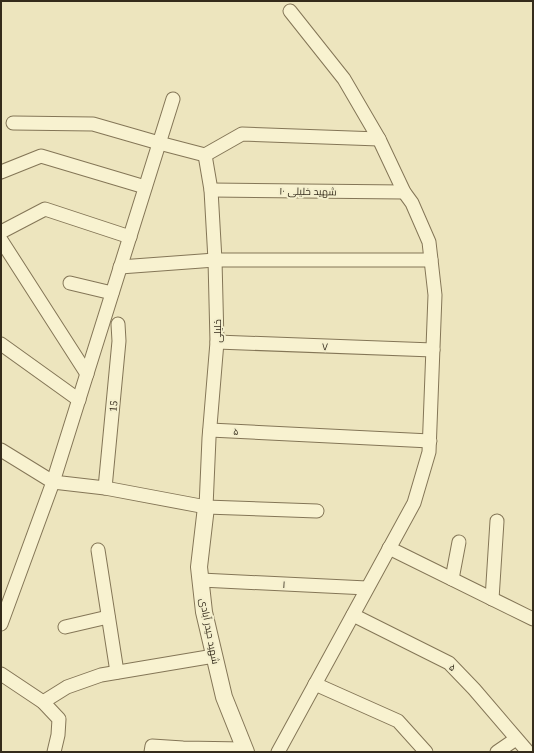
<svg xmlns="http://www.w3.org/2000/svg" width="534" height="753" font-family="'Noto Serif',Cairo,serif">
  <style>
    .lines { fill: none; stroke-linecap: round; stroke-linejoin: round }
    .minor-casing { stroke: #847657; stroke-width: 15 }
    .tertiary-casing { stroke: #847657; stroke-width: 18 }
    .minor { stroke: #f8f2d0; stroke-width: 13 }
    .tertiary { stroke: #f8f2d0; stroke-width: 16 }
    .labels { text-anchor: middle; dominant-baseline: central; stroke-width: 4; stroke-linejoin: round; paint-order: stroke }
    .street-label { font-size: 10px; fill: #342b1b; stroke: #f4efcd }
  </style>
  <rect width="100%" height="100%" fill="#ede5be"/>
  <g class="lines">
    <defs>
      <g id="minor">
        <path d="M13 123 93 124 159 143 205 155 242 134 379 139"/>
        <path d="M205 155 211 190 215 260 217 342 209 438 206 507"/>
        <path d="M1 172 41 156 145 187"/>
        <path d="M211 190 404 192"/>
        <path d="M1 232 45 209 130 237"/>
        <path d="M1 240 87 374"/>
        <path d="M120 267 215 260H431"/>
        <path d="M70 283 112 293"/>
        <path d="M217 342 433 350"/>
        <path d="M1 344 79 400"/>
        <path d="M210 430 430 441"/>
        <path d="M1 450 53 482 105 488 206 507 317 511"/>
        <path d="M105 488 119 341 118 324"/>
        <path d="M389 548 533 619"/>
        <path d="M98 550 117 672"/>
        <path d="M452 579 459 542"/>
        <path d="M201 580 367 588"/>
        <path d="M492 599 497 521"/>
        <path d="M353 615 449 663 474 689 528 752"/>
        <path d="M1 624 53 482 173 99"/>
        <path d="M65 627 108 617"/>
        <path d="M1 674 43 702 59 719 58 735 54 752"/>
        <path d="M315 684 398 721 426 752"/>
        <path d="M43 702 67 687 101 675 214 656"/>
        <path d="M151 752 152 746 183 748 244 749"/>
        <path d="M278 752 414 503 429 452 435 295 429 242 412 203 404 192 379 139 344 79 290 11"/>
        <path d="M497 752 516 739"/>
      </g>
      <path id="tertiary" d="M206 507 199 567 204 612 224 697 246 752"/>
    </defs>
    <use href="#minor" class="minor-casing"/>
    <use href="#tertiary" class="tertiary-casing"/>
    <use href="#minor" class="minor"/>
    <use href="#tertiary" class="tertiary"/>
  </g>
  <g class="labels">
    <g class="street-label">
      <text transform="translate(308 191) rotate(1)">شهید خلیلی ۱۰</text>
      <text transform="translate(217 331) rotate(-90)">خلیلی</text>
      <text transform="translate(325 346) rotate(2)">۷</text>
      <text transform="translate(113 406) rotate(-85)">15</text>
      <text transform="translate(236 431) rotate(3)">۵</text>
      <text transform="translate(284 584) rotate(3)">۱</text>
      <text transform="translate(210 631) rotate(79)">شهید حیدر آبادی</text>
      <text transform="translate(453 667) rotate(42)">۵</text>
    </g>
  </g>
  <rect width="534" height="753" fill="none" stroke="#342b1b" stroke-width="4"/>
</svg>
